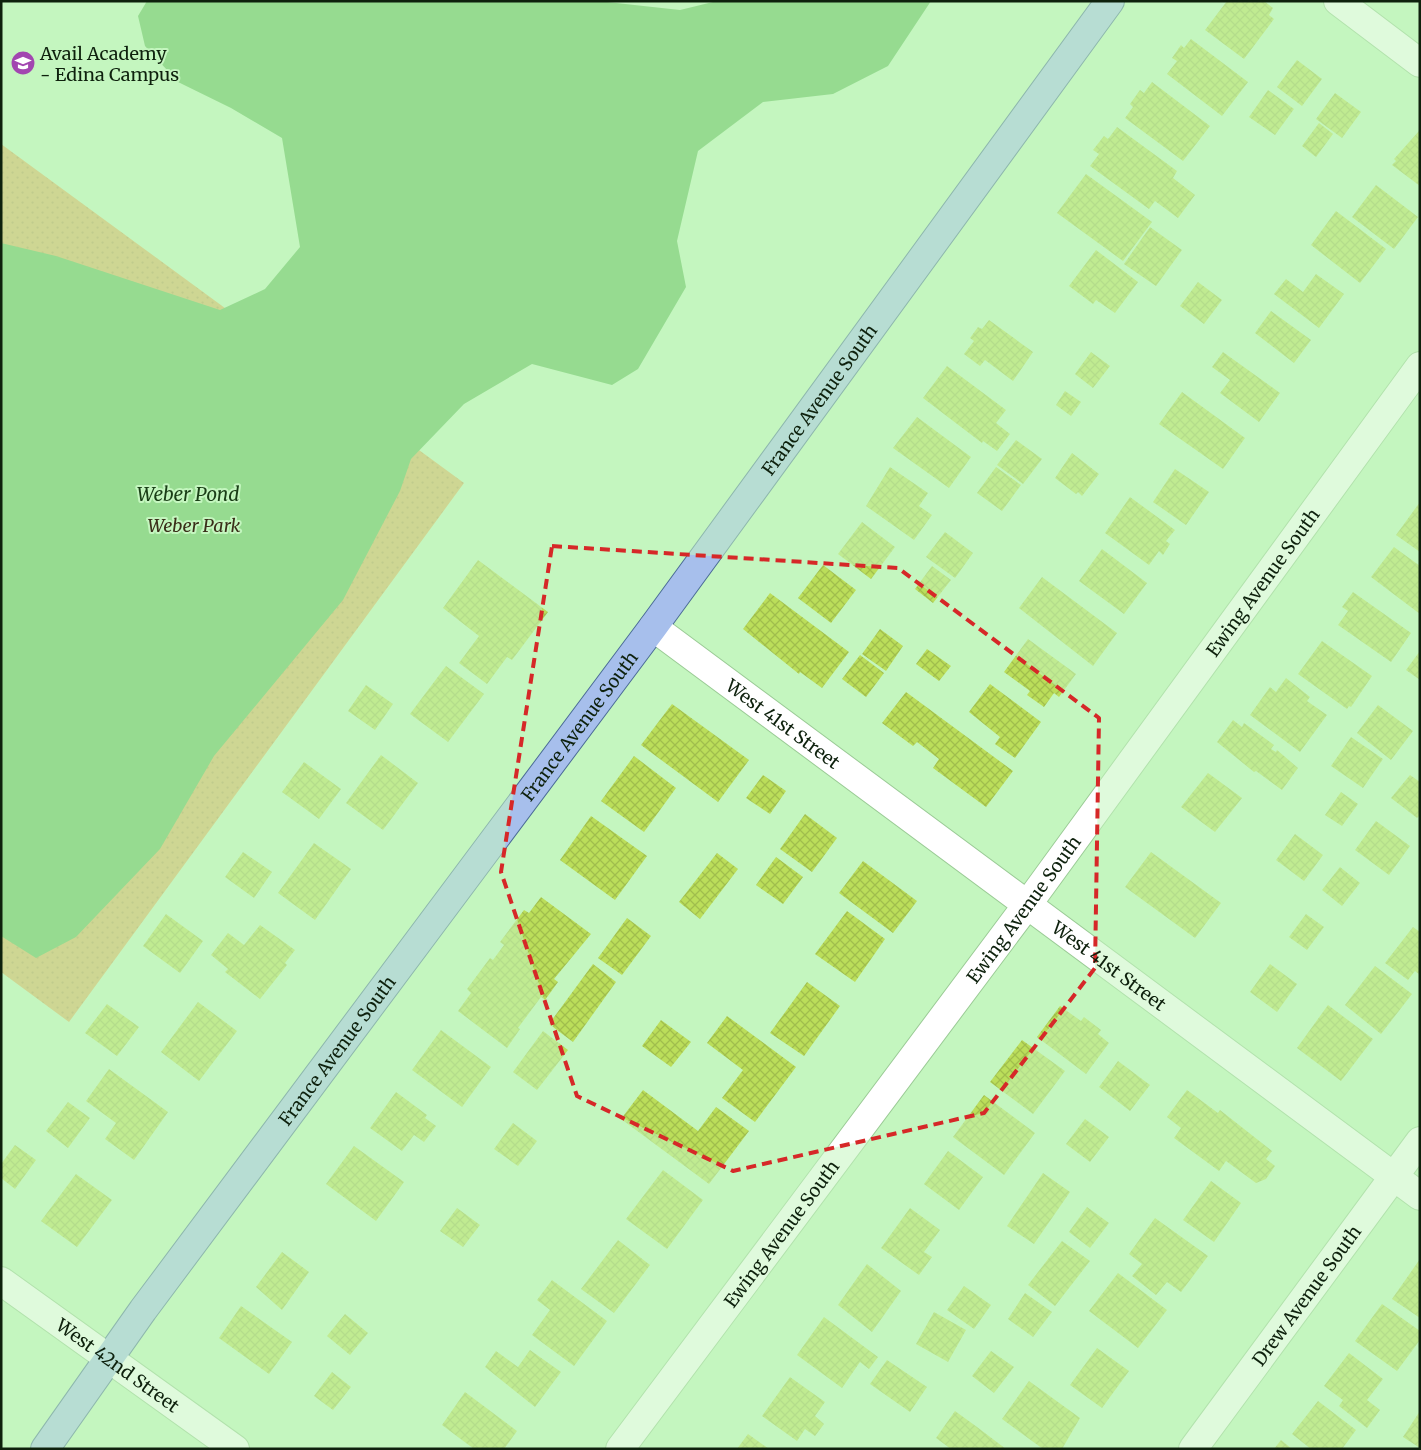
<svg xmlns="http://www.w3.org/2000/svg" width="1421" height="1450" font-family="Merriweather,serif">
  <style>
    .park { fill: url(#park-dots) }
    .water { fill: #5ebb58 }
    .building { fill: url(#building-cross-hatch) }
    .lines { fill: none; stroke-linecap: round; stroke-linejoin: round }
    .minor-casing { stroke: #9bcb96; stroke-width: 30 }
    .major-casing { stroke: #4b6c96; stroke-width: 30 }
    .minor { stroke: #fff; stroke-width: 28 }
    .major { stroke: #a7bfec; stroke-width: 28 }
    .marked { fill: none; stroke: #d62828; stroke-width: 4; stroke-dasharray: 10 6; stroke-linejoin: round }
    .labels { text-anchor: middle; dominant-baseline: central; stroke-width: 4; stroke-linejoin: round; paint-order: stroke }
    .poi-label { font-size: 18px; fill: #0e210d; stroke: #c4f6bf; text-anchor: start }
    .street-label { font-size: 18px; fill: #0e210d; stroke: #c4f6bf }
    .park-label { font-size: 18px; font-style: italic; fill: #3a2e19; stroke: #c4f6bf }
    .water-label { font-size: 19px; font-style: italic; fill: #193d16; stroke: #c4f6bf }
  </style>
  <defs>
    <pattern id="park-dots" width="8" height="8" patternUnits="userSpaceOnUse" patternTransform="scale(1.25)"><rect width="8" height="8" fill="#dab05e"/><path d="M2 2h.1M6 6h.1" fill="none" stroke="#ba9750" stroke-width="1.8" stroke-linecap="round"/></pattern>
    <pattern id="building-cross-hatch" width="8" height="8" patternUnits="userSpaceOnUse" patternTransform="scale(1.25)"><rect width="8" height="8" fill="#bbde5a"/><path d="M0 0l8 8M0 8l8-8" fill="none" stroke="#a0be4d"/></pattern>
  </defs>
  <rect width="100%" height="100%" fill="#c4f6bf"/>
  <path class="park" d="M1 144 464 483 69 1022 1 972Z"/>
  <path class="water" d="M147 1H598L680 10 717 1H931L888 66 833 94 763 102 698 151 677 241 686 287 638 369 612 385 532 364 464 404 411 459 400 491 343 600 214 756 160 849 76 937 36 958 1 936V243L56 256 220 310 265 289 300 247 282 138 231 108 178 82 145 46 138 16Z"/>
  <g class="building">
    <path d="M1227 1H1264L1273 8 1269 15 1274 19 1244 59 1205 30Z"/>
    <path d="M1191 39 1248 82 1222 116 1167 74 1177 61 1172 58 1181 45 1184 48Z"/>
    <path d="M1297 60 1322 79 1302 106 1277 87Z"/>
    <path d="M1152 82 1210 126 1183 161 1125 118 1133 107 1130 104 1140 90 1144 93Z"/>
    <path d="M1268 90 1294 109 1275 135 1249 117Z"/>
    <path d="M1335 93 1361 112 1342 138 1316 119Z"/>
    <path d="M1319 123 1333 134 1316 157 1302 146Z"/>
    <path d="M1117 127 1177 171 1173 178 1195 195 1178 218 1155 201 1149 209 1090 166 1099 154 1093 150 1104 136 1108 139Z"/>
    <path d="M1419 131 1420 132V186L1392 165 1396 161 1394 159Z"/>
    <path d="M1086 174 1152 222 1123 261 1057 213Z"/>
    <path d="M1376 185 1418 217 1394 249 1352 217Z"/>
    <path d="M1336 211 1386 249 1360 283 1311 245Z"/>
    <path d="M1150 227 1182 250 1156 286 1124 264Z"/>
    <path d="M1096 250 1138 282 1115 313 1096 300 1093 304 1069 286Z"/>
    <path d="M1316 274 1344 294 1319 328 1274 294 1286 279 1303 292Z"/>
    <path d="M1198 282 1222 300 1204 324 1180 306Z"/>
    <path d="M1271 311 1311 340 1294 363 1255 333Z"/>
    <path d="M989 320 1033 352 1013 381 985 360 980 366 964 354 974 341 970 338 978 327 982 329Z"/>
    <path d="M1091 352 1110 366 1093 388 1075 374Z"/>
    <path d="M1223 352 1280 393 1259 422 1220 393 1230 380 1212 367Z"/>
    <path d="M947 366 1006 410 996 423 1010 434 997 451 983 441 982 443 923 398Z"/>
    <path d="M1065 391 1081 402 1071 416 1056 405Z"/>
    <path d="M1182 392 1245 438 1223 469 1159 424Z"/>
    <path d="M917 417 971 457 949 488 893 448Z"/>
    <path d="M1016 440 1042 459 1023 484 997 465Z"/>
    <path d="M1072 453 1099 474 1082 496 1078 492 1076 494 1055 478Z"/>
    <path d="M890 467 928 493 919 506 932 515 914 540 866 506Z"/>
    <path d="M996 467 1021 485 1002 511 977 493Z"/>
    <path d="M1175 469 1209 492 1186 525 1153 502Z"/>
    <path d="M1130 497 1175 530 1166 541 1170 544 1163 555 1159 551 1149 565 1105 533Z"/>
    <path d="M1420 502V552L1396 535Z"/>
    <path d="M862 522 895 547 871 579 838 554Z"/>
    <path d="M945 532 973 553 955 578 926 557Z"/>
    <path d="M1394 547 1420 566V614L1371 577Z"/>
    <path d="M1102 549 1147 583 1124 614 1079 581Z"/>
    <path d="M478 560 548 612 512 660 507 657 487 684 459 663 479 636 443 608Z"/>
    <path d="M823 565 856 590 831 623 798 598Z"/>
    <path d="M932 566 951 580 933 603 915 589Z"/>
    <path d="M1042 577 1117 633 1093 666 1019 608Z"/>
    <path d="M1353 592 1411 633 1391 662 1338 625 1348 611 1342 607Z"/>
    <path d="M770 593 849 652 822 688 800 672 799 674 743 629Z"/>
    <path d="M880 629 903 646 886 671 862 654Z"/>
    <path d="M1028 639 1076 674 1059 697 1054 693 1044 707 1027 695 1030 691 1004 672Z"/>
    <path d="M1322 641 1372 676 1351 707 1349 706 1347 709 1298 674Z"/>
    <path d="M927 649 951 666 939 681 916 664Z"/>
    <path d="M1420 651V680L1406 670Z"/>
    <path d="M860 655 884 673 866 697 842 679Z"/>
    <path d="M446 666 484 694 448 742 410 714Z"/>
    <path d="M1286 678 1310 697 1307 701 1327 715 1300 752 1250 715 1270 687 1276 692Z"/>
    <path d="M990 684 1041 722 1015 758 995 744 1000 737 969 712Z"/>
    <path d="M366 685 393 704 375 730 348 711Z"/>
    <path d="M906 692 1013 771 986 807 933 768 939 759 917 742 913 746 882 723Z"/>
    <path d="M672 704 749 760 718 802 641 745Z"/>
    <path d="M1378 705 1413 731 1391 760 1357 733Z"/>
    <path d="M1233 720 1242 727 1244 723 1274 745 1271 749 1276 752 1277 750 1298 768 1282 790 1256 771 1254 772 1217 742Z"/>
    <path d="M1351 737 1383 759 1363 788 1331 766Z"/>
    <path d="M381 755 418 783 383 830 346 803Z"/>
    <path d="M634 756 676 788 644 832 601 801Z"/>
    <path d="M304 762 341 789 319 819 282 792Z"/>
    <path d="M1208 773 1242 798 1215 832 1181 807Z"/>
    <path d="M763 775 786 791 770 814 746 798Z"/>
    <path d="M1410 775 1420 782V815L1417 818 1391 798Z"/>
    <path d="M1341 792 1358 804 1342 826 1325 815Z"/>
    <path d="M805 814 837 838 812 872 780 849Z"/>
    <path d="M591 816 647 856 615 900 560 860Z"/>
    <path d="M1376 821 1410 846 1389 875 1355 850Z"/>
    <path d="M1295 834 1323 855 1304 881 1276 860Z"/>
    <path d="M314 843 351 869 315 920 278 893Z"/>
    <path d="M243 852 272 872 254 898 225 877Z"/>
    <path d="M1151 852 1221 903 1195 938 1125 887Z"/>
    <path d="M717 853 738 869 700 919 679 902Z"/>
    <path d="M776 857 803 877 783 904 756 885Z"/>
    <path d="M863 861 917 901 893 933 839 893Z"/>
    <path d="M1340 867 1360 883 1342 906 1322 890Z"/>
    <path d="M541 897 591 934 554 979 558 982 545 1000 541 997 518 1028 520 1029 507 1048 458 1011 471 993 467 989 490 958 493 960 504 945 500 942 524 910 529 913Z"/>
    <path d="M847 911 885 939 855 982 815 954Z"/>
    <path d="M166 914 203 941 180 973 143 946Z"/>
    <path d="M1306 914 1324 927 1307 950 1289 937Z"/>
    <path d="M627 918 651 936 622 975 598 958Z"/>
    <path d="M260 925 295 950 285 963 287 965 260 999 225 972 228 969 211 955 228 933 244 945Z"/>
    <path d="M1413 927 1420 932V975L1415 971 1408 980 1385 963Z"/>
    <path d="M593 964 616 982 573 1042 549 1024Z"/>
    <path d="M1270 964 1297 984 1277 1012 1250 992Z"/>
    <path d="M1375 966 1412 994 1381 1034 1345 1005Z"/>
    <path d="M807 982 840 1006 804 1056 770 1033Z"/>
    <path d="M198 1002 237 1031 199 1081 161 1052Z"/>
    <path d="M107 1004 139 1027 117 1056 85 1033Z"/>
    <path d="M1328 1005 1373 1039 1341 1081 1297 1048Z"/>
    <path d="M1060 1006 1081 1021 1084 1017 1101 1030 1098 1034 1109 1043 1086 1074 1037 1037Z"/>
    <path d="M727 1016 796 1067 755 1122 722 1098 743 1070 707 1043Z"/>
    <path d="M661 1020 691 1042 671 1067 642 1046Z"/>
    <path d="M441 1030 491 1067 462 1107 412 1070Z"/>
    <path d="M543 1031 568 1050 537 1090 513 1072Z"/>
    <path d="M1022 1040 1065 1071 1033 1114 990 1082Z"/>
    <path d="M1118 1061 1150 1085 1130 1111 1099 1087Z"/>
    <path d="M109 1069 168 1112 134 1160 105 1139 116 1123 86 1101Z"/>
    <path d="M643 1090 698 1131 716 1107 749 1131 709 1184 621 1119Z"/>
    <path d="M1187 1090 1218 1113 1220 1110 1272 1151 1266 1159 1275 1166 1266 1179 1256 1183 1226 1161 1219 1171 1174 1138 1181 1128 1167 1117Z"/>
    <path d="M396 1092 427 1115 425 1118 436 1126 424 1142 414 1135 402 1151 370 1128Z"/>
    <path d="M984 1095 1035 1133 1004 1175 953 1137Z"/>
    <path d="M68 1102 90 1118 68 1148 46 1131Z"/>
    <path d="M1085 1119 1109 1137 1090 1162 1066 1144Z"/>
    <path d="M513 1123 537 1141 518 1166 494 1149Z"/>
    <path d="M15 1145 36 1160 15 1189 1 1178V1164Z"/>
    <path d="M354 1146 404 1182 376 1221 326 1184Z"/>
    <path d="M948 1151 983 1177 959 1210 924 1184Z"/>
    <path d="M663 1170 703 1200 667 1249 626 1219Z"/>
    <path d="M1043 1173 1070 1192 1034 1244 1007 1226Z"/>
    <path d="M76 1174 112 1200 77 1247 41 1221Z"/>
    <path d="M1211 1181 1241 1203 1214 1242 1183 1220Z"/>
    <path d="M1087 1207 1109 1223 1090 1248 1069 1232Z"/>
    <path d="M457 1208 480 1225 463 1247 440 1231Z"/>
    <path d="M910 1208 940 1230 924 1252 932 1257 919 1275 881 1248Z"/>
    <path d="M1155 1218 1208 1256 1181 1292 1167 1282 1156 1295 1132 1276 1142 1264 1129 1254Z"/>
    <path d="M618 1240 650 1265 614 1313 581 1289Z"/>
    <path d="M1062 1241 1090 1261 1055 1306 1028 1285Z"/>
    <path d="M282 1252 309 1272 282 1310 256 1287Z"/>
    <path d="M1420 1259V1318L1392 1299Z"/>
    <path d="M867 1264 901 1291 872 1332 838 1305Z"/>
    <path d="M1118 1273 1167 1310 1138 1348 1089 1311Z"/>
    <path d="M552 1280 607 1321 574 1366 532 1335 550 1310 537 1300Z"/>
    <path d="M964 1286 991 1305 974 1329 947 1310Z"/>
    <path d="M1025 1293 1052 1312 1033 1337 1008 1319Z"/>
    <path d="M1382 1304 1420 1331V1340L1397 1371 1355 1341Z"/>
    <path d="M241 1306 292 1342 269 1374 219 1338Z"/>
    <path d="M934 1312 966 1330 948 1362 916 1344Z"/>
    <path d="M345 1314 368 1333 350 1355 327 1336Z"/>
    <path d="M824 1317 878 1357 869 1369 860 1362 842 1388 797 1355Z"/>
    <path d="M1097 1348 1129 1371 1102 1408 1070 1385Z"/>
    <path d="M530 1350 561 1372 535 1407 485 1367 496 1351 518 1367Z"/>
    <path d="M991 1351 1014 1367 994 1393 972 1376Z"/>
    <path d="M1349 1353 1383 1379 1367 1400 1380 1410 1367 1428 1339 1406 1343 1400 1324 1386Z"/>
    <path d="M887 1360 927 1387 910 1412 870 1384Z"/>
    <path d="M332 1372 351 1387 333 1410 314 1396Z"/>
    <path d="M790 1377 825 1402 815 1416 824 1424 815 1436 805 1429 797 1441 762 1416Z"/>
    <path d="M1029 1381 1080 1418 1062 1449H1043L1002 1419Z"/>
    <path d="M465 1392 517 1431 504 1449H474L442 1425Z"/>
    <path d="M1318 1401 1356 1430 1342 1449H1311L1292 1434Z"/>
    <path d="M955 1411 977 1427 1006 1449H951L936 1438Z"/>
    <path d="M1420 1411V1448L1403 1437Z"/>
    <path d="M748 1434 769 1449H737Z"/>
    <path d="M1281 1440 1292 1449H1274Z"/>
  </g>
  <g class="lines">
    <defs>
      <g id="minor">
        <path d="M1338 1 1420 63"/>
        <path id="s1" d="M653 627 1420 1196"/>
        <path id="s2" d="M1 1281 235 1449"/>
        <path id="s3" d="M620 1449 1027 905 1420 366"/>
        <path id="s4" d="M1193 1449 1420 1141"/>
      </g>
      <g id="major">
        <path id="s5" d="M45 1449 143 1310 653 627 1110 1"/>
      </g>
    </defs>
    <use href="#minor" class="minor-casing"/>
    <use href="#major" class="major-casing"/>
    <use href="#minor" class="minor"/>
    <use href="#major" class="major"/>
  </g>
  <path d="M0 0H1421V1450H0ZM552 546 898 568 1099 718 1095 968 984 1113 733 1171 577 1096 501 872Z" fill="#c4f6bf" fill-opacity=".55" fill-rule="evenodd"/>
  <path class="marked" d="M552 546 898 568 1099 718 1095 968 984 1113 733 1171 577 1096 501 872Z"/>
  <defs>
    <symbol id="school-disc" viewBox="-11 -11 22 22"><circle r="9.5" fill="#a246b0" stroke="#c4f6bf"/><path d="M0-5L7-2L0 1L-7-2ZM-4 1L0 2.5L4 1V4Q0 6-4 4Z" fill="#fff"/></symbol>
  </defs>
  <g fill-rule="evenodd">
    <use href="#school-disc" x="9" y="49" width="28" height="28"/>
  </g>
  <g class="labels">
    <g class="poi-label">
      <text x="40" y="53">Avail Academy<tspan x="40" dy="21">- Edina Campus</tspan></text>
    </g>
    <g class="street-label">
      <text stroke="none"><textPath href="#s5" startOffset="1304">France Avenue South</textPath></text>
      <text stroke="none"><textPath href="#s3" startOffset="1079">Ewing Avenue South</textPath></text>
      <text stroke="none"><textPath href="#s1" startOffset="162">West 41st Street</textPath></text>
      <text stroke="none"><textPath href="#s5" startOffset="899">France Avenue South</textPath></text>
      <text stroke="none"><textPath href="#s3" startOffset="674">Ewing Avenue South</textPath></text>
      <text stroke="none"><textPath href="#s1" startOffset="568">West 41st Street</textPath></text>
      <text stroke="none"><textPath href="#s5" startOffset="494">France Avenue South</textPath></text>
      <text stroke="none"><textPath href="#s3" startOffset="269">Ewing Avenue South</textPath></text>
      <text stroke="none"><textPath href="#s4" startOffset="191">Drew Avenue South</textPath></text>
      <text stroke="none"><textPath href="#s2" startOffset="144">West 42nd Street</textPath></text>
    </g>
    <g class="park-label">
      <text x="194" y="525">Weber Park</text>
    </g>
    <g class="water-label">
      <text x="188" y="494">Weber Pond</text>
    </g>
  </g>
  <rect width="1421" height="1450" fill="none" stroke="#0e210d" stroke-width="5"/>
</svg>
